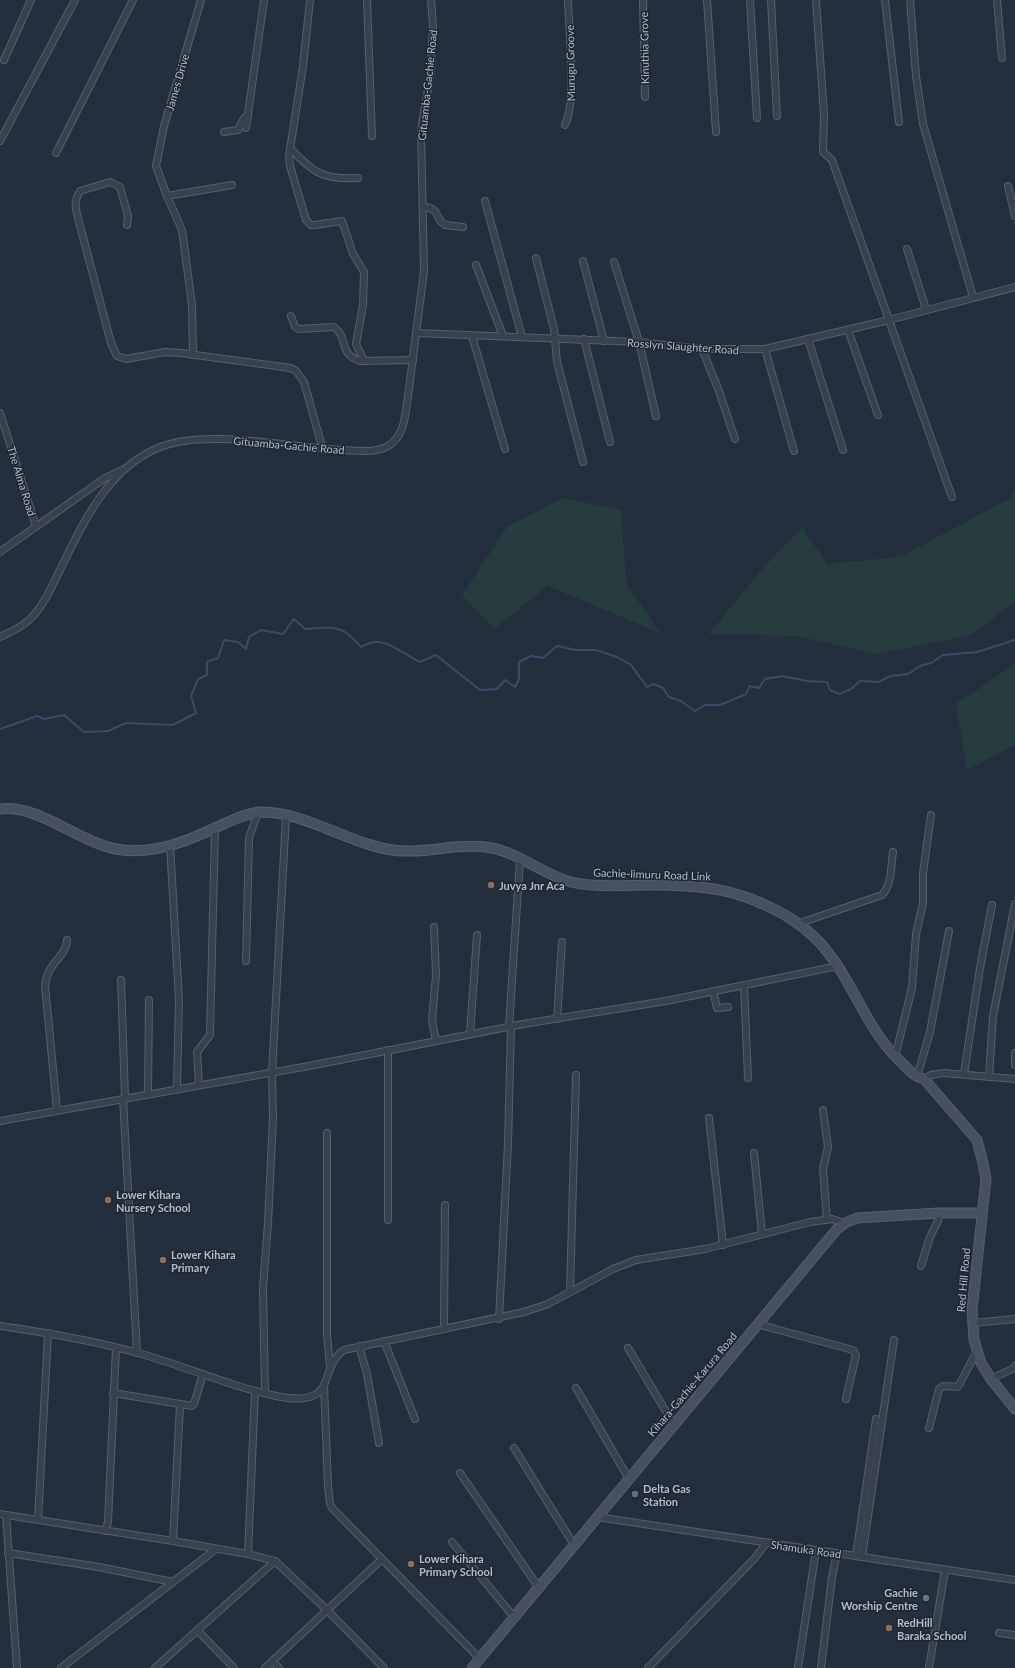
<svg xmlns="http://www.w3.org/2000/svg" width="1015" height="1668" font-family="Lato,sans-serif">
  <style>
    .green { fill: #263c3f }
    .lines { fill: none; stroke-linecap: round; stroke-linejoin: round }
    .stream { stroke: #394c67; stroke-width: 2 }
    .street-casing { stroke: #565f6c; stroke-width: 8 }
    .secondary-casing { stroke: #565f6c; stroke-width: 11 }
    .street { stroke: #38414e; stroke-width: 6 }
    .secondary { stroke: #465061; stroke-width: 9 }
    .education-dot { fill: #8d6e63; stroke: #1d2633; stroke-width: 1.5 }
    .service-dot { fill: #5c6f8a; stroke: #1d2633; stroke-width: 1.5 }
    .worship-dot { fill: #6b7280; stroke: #1d2633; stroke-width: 1.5 }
    .labels { text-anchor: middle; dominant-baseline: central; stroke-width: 3; stroke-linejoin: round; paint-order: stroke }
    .street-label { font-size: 11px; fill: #b4bcc9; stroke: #1d2633 }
    .poi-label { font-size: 11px; font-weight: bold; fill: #b4bcc9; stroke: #1d2633; text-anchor: start }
  </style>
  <rect width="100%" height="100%" fill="#242f3e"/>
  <g class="green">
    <path d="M1015 489V602L971 635 876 654 797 636 709 634 763 568 802 527 827 564 900 557 1011 498Z"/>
    <path d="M563 498 621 510 626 583 660 633 548 586 494 629 462 595 507 527Z"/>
    <path d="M1015 664V745L967 770 956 704Z"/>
  </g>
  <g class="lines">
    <path class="stream" d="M0 729 37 716 44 719 64 715 84 732 108 731 126 723 173 725 196 713 191 696 198 679 207 675V662L218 658 224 640 238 642 246 649 249 637 261 630 283 634 294 619 305 629C333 627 342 624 361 647 365 645 371 642 376 642 389 641 407 656 420 662L436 655 480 690 497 689 505 680 515 687 519 679V662L531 656 543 658 557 646 576 650H596L617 657 631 665 647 687 653 684 663 688 669 697 681 701 695 711 705 705H720L746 694 750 686 759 688 765 679 782 676 807 681 827 682 830 690 839 694 851 689 860 681 878 682 891 676 908 674 920 666 931 663 943 655 977 652 1015 640"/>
    <defs>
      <g id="street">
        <path d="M310 0 303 66 289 156 290 166 306 220 311 225H315L342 221 353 254 364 272 363 305 356 344 364 361"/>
        <path d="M367 0 372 136"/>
        <path d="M643 0 645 97"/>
        <path d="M707 0 716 132"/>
        <path d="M750 0 757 118"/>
        <path d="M771 0 777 116"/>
        <path d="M816 0 824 115 823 152 832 160 952 497"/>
        <path d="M885 0 899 122"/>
        <path d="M910 0 916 76 923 124 973 297"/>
        <path d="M997 0 1002 58"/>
        <path d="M4 60 31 0"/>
        <path d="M565 125C577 100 569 31 568 0"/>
        <path d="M246 128 264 0"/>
        <path d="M224 132 238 130 244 118 248 116"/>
        <path d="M0 141 75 0"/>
        <path d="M290 148C313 173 324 180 358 178"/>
        <path d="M56 153 133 0"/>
        <path d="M1008 186 1015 216"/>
        <path d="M167 196 232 185"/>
        <path d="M485 201 522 337"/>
        <path d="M422 206C443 210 433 217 445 225L463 227"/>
        <path d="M127 225 128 216 120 187 110 182 80 191C74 201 75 207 78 218L111 343 117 356 126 359 165 352 181 353 291 368 296 371 304 382 323 450"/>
        <path d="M907 249 926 309"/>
        <path d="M536 258 554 329 557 362 583 462"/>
        <path d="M583 261 604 341"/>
        <path d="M614 262 639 342 656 416"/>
        <path d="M476 265 503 336"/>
        <path d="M291 316 295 327 299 329 334 327C349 338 338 354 360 361L413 360"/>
        <path d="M848 330 878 415"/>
        <path d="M416 333 639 342 702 349H765L889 320 1015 287"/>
        <path d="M472 336 505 449"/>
        <path d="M584 339 610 442"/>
        <path d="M808 339 843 450"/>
        <path d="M702 349 719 391 735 439"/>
        <path d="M765 349 794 451"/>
        <path d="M193 355 192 305 182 230 167 196 156 166 164 126 201 0"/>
        <path d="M0 413 36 526"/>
        <path d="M0 552 105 478 122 470"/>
        <path d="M0 637C10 632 21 628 29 620 43 607 51 588 59 572 82 525 107 468 160 447 209 428 290 448 343 450 357 451 376 453 388 446 403 437 405 419 407 404L424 271 421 131 431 71 433 25 431 0"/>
        <path d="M170 845 179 1000 177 1089"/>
        <path d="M797 924 882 895C892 885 891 865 893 852"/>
        <path d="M434 927 436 975 432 1020 436 1041"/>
        <path d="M246 961 249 838 258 812"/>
        <path d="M121 980 125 1097"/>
        <path d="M744 985 748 1078"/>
        <path d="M713 991 717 1008 728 1007"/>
        <path d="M557 1019 562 942"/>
        <path d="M509 1027 520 859"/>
        <path d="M470 1034 477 935"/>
        <path d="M1015 1053V1065"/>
        <path d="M895 1057 912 988 916 934 923 903V873L931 815"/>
        <path d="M964 1074 980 968 992 905"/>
        <path d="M917 1077 930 1032 949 931"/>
        <path d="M989 1077 993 1016 1015 904"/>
        <path d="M924 1079 931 1075 943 1073 1015 1079"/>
        <path d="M199 1085 197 1052 210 1035 215 828"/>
        <path d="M148 1094 149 1000"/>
        <path d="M123 1098 137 1353"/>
        <path d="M57 1110 45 986C47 962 66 958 67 940"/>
        <path d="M823 1110 828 1147 823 1169 827 1220"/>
        <path d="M709 1118 723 1245"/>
        <path d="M0 1121 309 1066 523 1024 666 1001 838 966"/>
        <path d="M327 1133V1335L330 1366"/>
        <path d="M754 1153 762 1234"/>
        <path d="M388 1220V1050"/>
        <path d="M921 1266 930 1237 938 1221 939 1213"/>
        <path d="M570 1292 576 1075"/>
        <path d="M499 1319 508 1144 511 1027"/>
        <path d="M973 1323 1015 1319"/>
        <path d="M757 1324 853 1350 856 1355 846 1399"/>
        <path d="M0 1326C49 1333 97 1341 145 1355 190 1368 234 1388 281 1397 291 1399 307 1400 316 1394 330 1387 325 1363 344 1350L524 1312 548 1304 613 1269 636 1260 705 1249 810 1222 832 1219 845 1223"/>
        <path d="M444 1328 445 1205"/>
        <path d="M384 1341 415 1419"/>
        <path d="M359 1346 367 1374 379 1443"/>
        <path d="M628 1348 674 1425"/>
        <path d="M991 1379 1012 1369 1015 1366"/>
        <path d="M324 1385 328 1486 330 1504 333 1509 480 1659"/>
        <path d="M576 1388 629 1479"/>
        <path d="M113 1393 192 1406 194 1404 203 1374"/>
        <path d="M265 1393 263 1288 268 1223 273 1117 272 1073 286 816"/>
        <path d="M929 1428 939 1389 943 1386 958 1387 977 1351"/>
        <path d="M514 1448 574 1545"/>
        <path d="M460 1473 539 1588"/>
        <path d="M0 1514 173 1541 248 1554 275 1561 327 1610 384 1668"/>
        <path d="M6 1515 17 1668"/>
        <path d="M597 1517 1015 1580"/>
        <path d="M38 1520 48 1333"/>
        <path d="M105 1531 108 1522 116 1348"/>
        <path d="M173 1541 180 1405"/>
        <path d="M452 1542 514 1617"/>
        <path d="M8 1553 99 1567 173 1582"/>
        <path d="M248 1554 255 1391"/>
        <path d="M856 1556 876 1419"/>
        <path d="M862 1557 894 1340"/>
        <path d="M197 1630 234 1668"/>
        <path d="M999 1633 1015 1635"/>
        <path d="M272 1661 279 1668"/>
        <path d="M61 1668 216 1549"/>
        <path d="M155 1668 275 1561"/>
        <path d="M265 1668 382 1559"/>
        <path d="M648 1668 755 1558 766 1543"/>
        <path d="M798 1668 816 1550"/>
        <path d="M821 1668 832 1577 837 1553"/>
        <path d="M929 1668 945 1570"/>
      </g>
      <g id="secondary">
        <path d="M0 809C40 804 81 845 122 850 155 854 188 841 217 827 231 821 246 813 261 812 305 812 344 841 386 849 419 856 452 843 485 847 516 850 541 874 571 882 597 888 623 885 649 885 703 885 737 888 785 915 798 923 811 933 821 944 854 981 866 1031 903 1064 910 1071 915 1077 924 1079L977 1140 983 1163 986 1179 972 1310 974 1340 981 1363 991 1379 1015 1409"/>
        <path d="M472 1668 837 1229 845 1223 857 1218 939 1213H982"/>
      </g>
    </defs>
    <use href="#street" class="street-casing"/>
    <use href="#secondary" class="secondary-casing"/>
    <use href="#street" class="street"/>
    <use href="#secondary" class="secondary"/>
  </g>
  <g class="education-dot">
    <circle cx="491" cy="885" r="4"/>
    <circle cx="108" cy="1200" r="4"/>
    <circle cx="163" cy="1260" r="4"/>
    <circle cx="411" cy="1564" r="4"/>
    <circle cx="889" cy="1628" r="4"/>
  </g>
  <circle class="service-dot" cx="635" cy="1494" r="4"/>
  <circle class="worship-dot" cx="926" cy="1598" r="4"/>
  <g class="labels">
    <g class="street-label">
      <text transform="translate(644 48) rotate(-91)">Kinuthia Grove</text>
      <text transform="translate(570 63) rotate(-91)">Murugu Groove</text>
      <text transform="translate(177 82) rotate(-74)">James Drive</text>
      <text transform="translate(427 85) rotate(-84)">Gituamba-Gachie Road</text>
      <text transform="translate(683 346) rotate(4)">Rosslyn Slaughter Road</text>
      <text transform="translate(289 445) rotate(5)">Gituamba-Gachie Road</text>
      <text transform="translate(22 481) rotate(73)">The Alma Road</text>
      <text transform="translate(652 874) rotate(2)">Gachie-limuru Road Link</text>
      <text transform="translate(963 1280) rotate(-85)">Red Hill Road</text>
      <text transform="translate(692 1384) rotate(-50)">Kihara-Gachie-Karura Road</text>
      <text transform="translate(806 1549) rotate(8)">Shamuka Road</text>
    </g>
    <g class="poi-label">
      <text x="499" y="885">Juvya Jnr Aca</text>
      <text x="116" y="1194">Lower Kihara<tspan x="116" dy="13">Nursery School</tspan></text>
      <text x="171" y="1254">Lower Kihara<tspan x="171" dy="13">Primary</tspan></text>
      <text x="643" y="1488">Delta Gas<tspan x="643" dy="13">Station</tspan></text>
      <text x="419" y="1558">Lower Kihara<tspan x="419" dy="13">Primary School</tspan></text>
      <text x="918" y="1592" text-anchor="end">Gachie<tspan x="918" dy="13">Worship Centre</tspan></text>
      <text x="897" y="1622">RedHill<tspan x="897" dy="13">Baraka School</tspan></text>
    </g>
  </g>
</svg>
